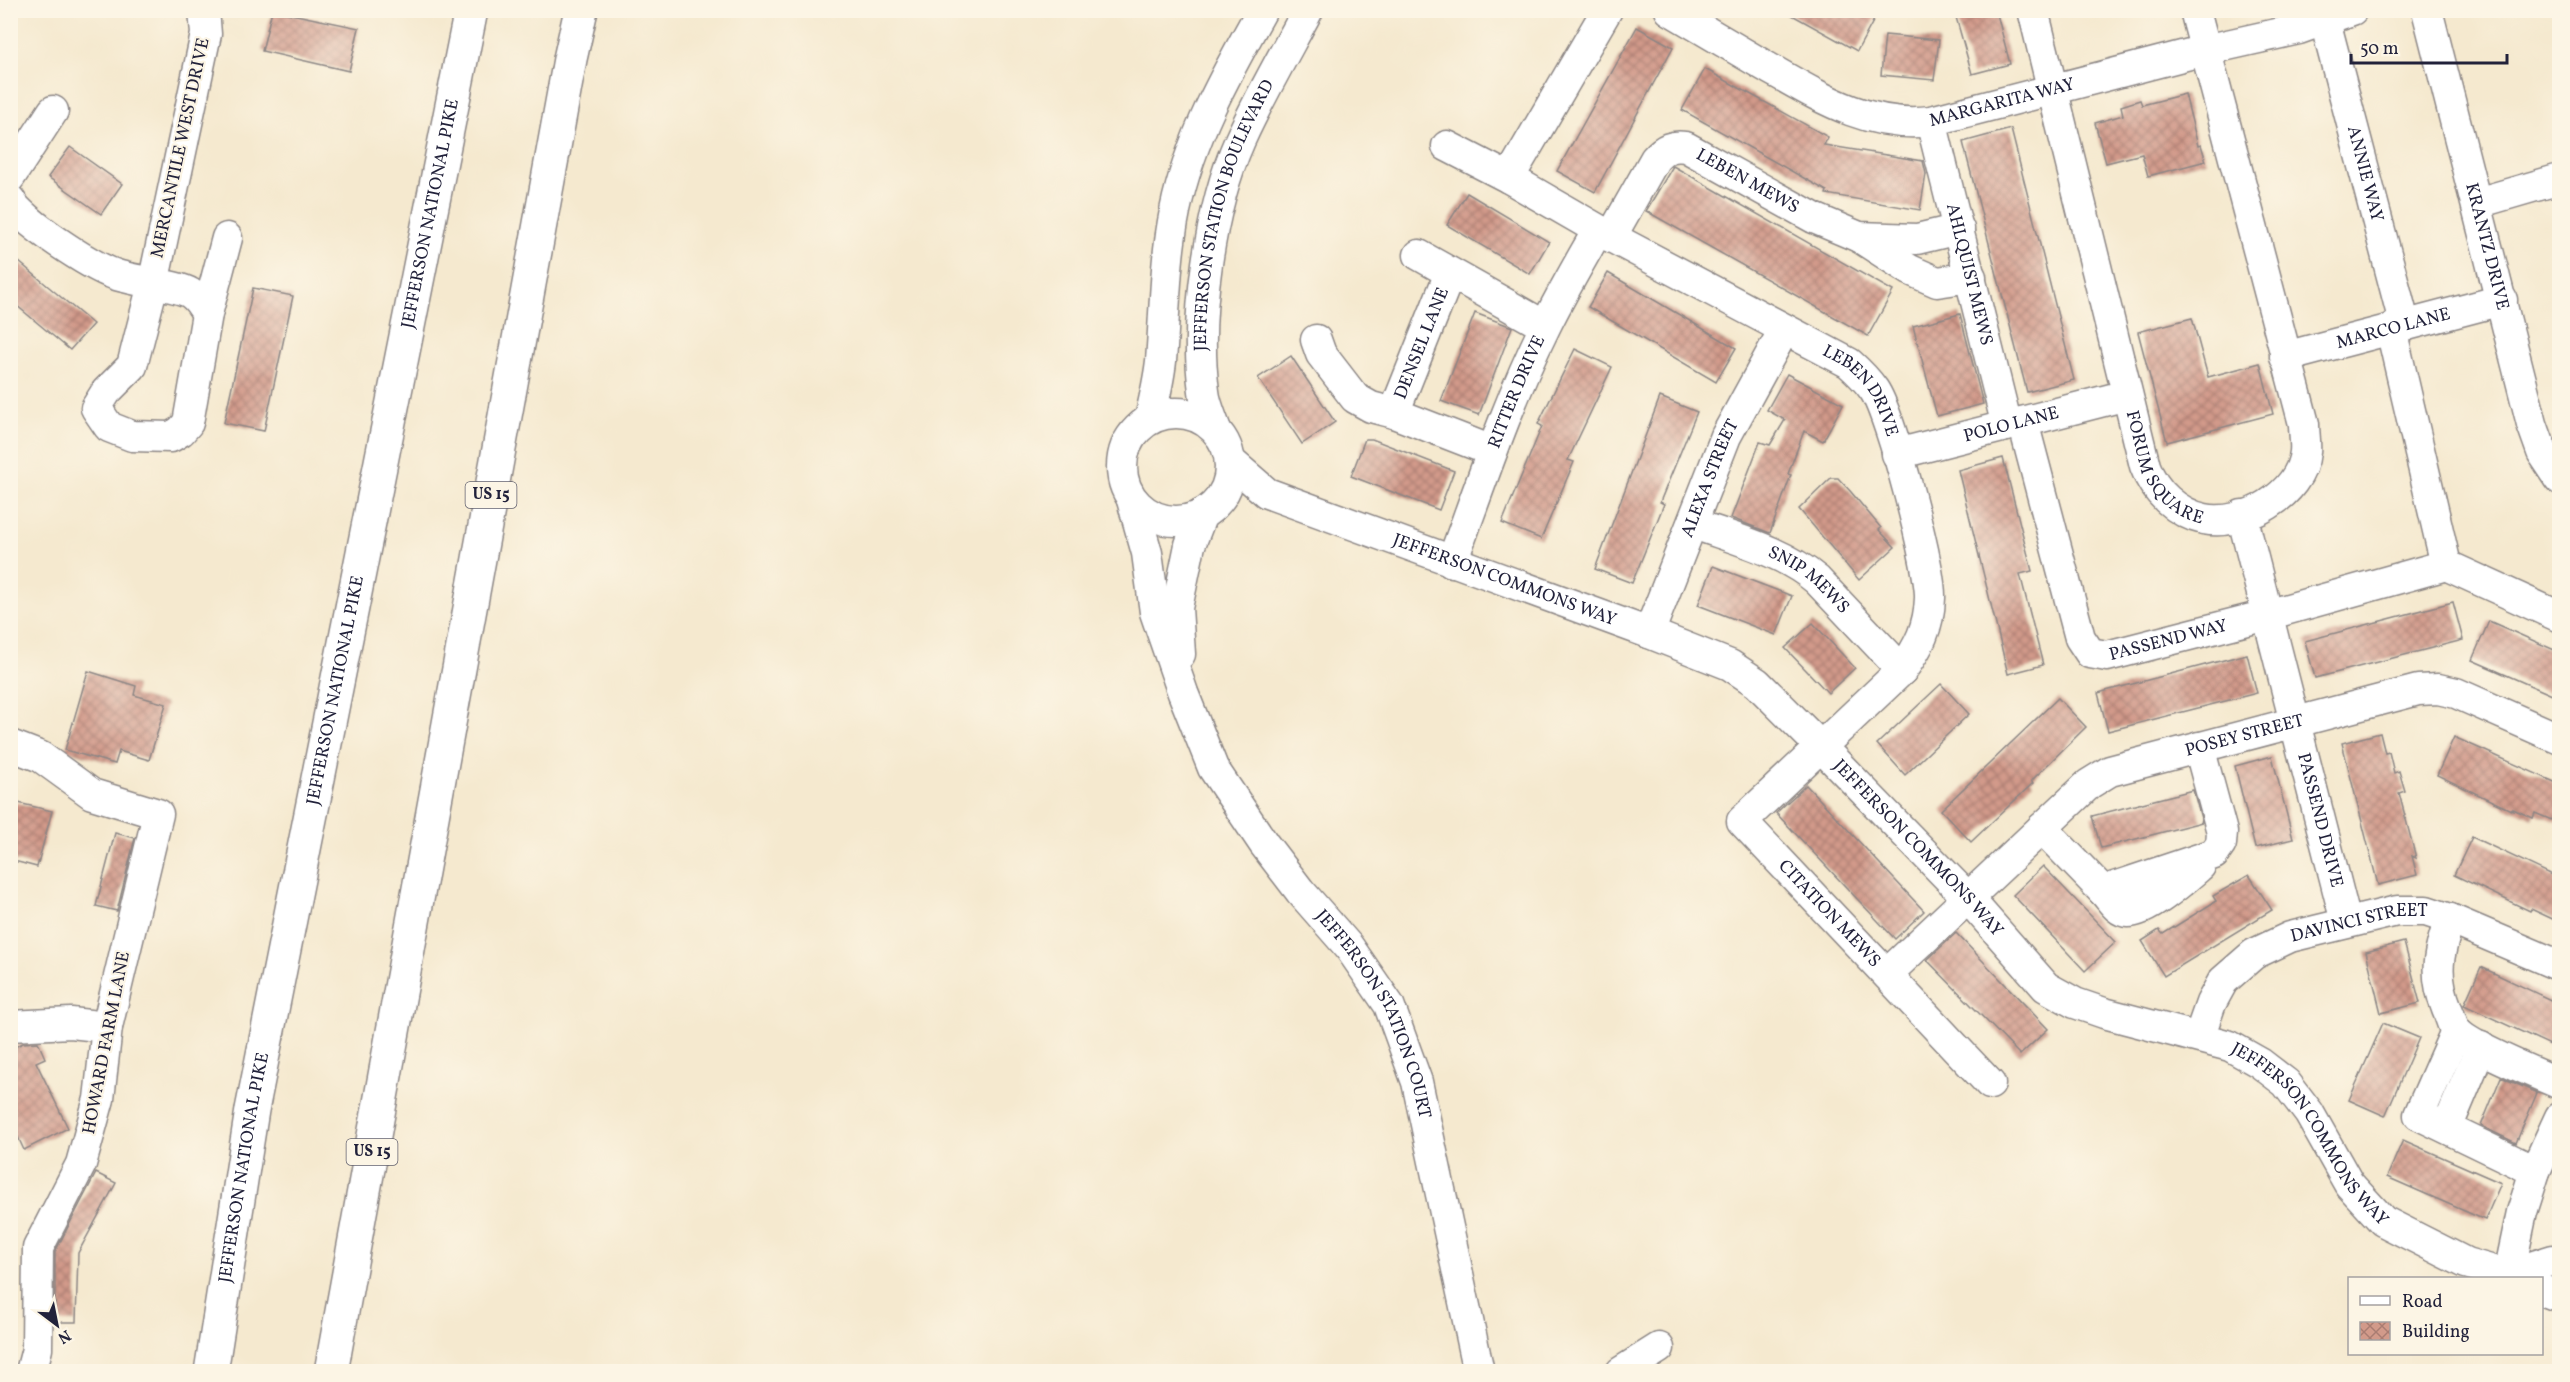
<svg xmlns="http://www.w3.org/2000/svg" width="2570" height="1382" font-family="Vollkorn,serif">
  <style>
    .building { fill: url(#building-cross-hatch) }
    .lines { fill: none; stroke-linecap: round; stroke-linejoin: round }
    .minor-casing { stroke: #8c8685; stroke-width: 33 }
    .highway-casing { stroke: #8c8685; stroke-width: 36 }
    .minor { stroke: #fff; stroke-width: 30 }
    .highway { stroke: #fff; stroke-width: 33 }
    .labels { text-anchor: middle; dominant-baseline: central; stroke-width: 4.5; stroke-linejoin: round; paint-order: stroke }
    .shield { fill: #fcf5e5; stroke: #63616e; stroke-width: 1.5 }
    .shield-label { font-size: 16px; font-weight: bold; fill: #22223b }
    .street-label { font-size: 18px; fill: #22223b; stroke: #fcf5e5 }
  </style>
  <defs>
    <pattern id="building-cross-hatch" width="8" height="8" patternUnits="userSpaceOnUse" patternTransform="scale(1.5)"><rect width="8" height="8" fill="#d29a8a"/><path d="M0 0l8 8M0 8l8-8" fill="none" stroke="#aa7d72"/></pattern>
  </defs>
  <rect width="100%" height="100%" fill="#fcf5e5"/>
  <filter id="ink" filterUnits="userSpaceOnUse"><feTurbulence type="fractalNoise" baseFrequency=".0167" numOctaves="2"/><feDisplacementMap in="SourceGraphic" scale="12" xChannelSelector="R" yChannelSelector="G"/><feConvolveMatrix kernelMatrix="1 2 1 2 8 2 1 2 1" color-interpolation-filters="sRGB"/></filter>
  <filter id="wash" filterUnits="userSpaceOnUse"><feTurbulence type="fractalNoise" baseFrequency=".008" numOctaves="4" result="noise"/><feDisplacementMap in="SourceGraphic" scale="24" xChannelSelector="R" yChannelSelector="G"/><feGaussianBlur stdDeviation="1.35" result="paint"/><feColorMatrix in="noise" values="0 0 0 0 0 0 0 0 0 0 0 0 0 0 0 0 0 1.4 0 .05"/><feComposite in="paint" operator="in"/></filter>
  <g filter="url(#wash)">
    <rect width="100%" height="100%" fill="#f5e9cf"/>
    <g id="blocks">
      <g class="building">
        <path d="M272 10 359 28 349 71 262 51Z"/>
        <path d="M1783 10H1865L1876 16 1857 51Z"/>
        <path d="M1954 10H1996L2010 64 1972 74Z"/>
        <path d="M1637 27 1673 47 1595 192 1557 171Z"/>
        <path d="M1885 35 1939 40 1934 80 1881 75Z"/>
        <path d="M1705 69 1828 137 1824 145 1923 161 1926 174 1920 210 1826 194 1827 191 1682 110Z"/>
        <path d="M2185 94 2198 146 2201 145 2206 161 2148 176 2142 154 2106 163 2095 123 2123 115 2121 106 2140 100 2142 105Z"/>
        <path d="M2011 129 2074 380 2027 392 1963 142Z"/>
        <path d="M70 147 122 184 101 214 48 177Z"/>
        <path d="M1673 166 1893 291 1868 336 1646 211Z"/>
        <path d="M1467 193 1549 242 1530 274 1447 225Z"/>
        <path d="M18 261 93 324 70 350 10 300V270Z"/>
        <path d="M1608 273 1736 348 1716 382 1588 307Z"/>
        <path d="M253 288 293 296 264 431 224 423Z"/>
        <path d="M1475 313 1512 327 1479 415 1441 401Z"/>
        <path d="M1960 314 1983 404 1937 416 1913 326Z"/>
        <path d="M2192 318 2208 377 2260 363 2273 414 2167 442 2138 332Z"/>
        <path d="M1575 349 1612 367 1568 460 1574 462 1541 539 1502 523 1542 426 1538 424Z"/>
        <path d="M1291 356 1335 422 1302 444 1258 378Z"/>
        <path d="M1787 374 1843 404 1823 441 1804 431 1788 474 1791 475 1770 533 1731 518 1760 442 1770 445 1785 420 1767 410Z"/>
        <path d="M1660 397 1697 412 1660 502 1664 504 1632 583 1595 569Z"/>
        <path d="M1365 439H1372L1454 471 1439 510 1351 476Z"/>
        <path d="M2003 458 2032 571 2020 574 2043 665 2008 674 1958 470Z"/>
        <path d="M1831 478H1838L1851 492 1881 528 1879 530 1895 547 1859 580 1799 509Z"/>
        <path d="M1713 566 1792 596 1776 635 1698 605Z"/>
        <path d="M2453 602 2463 640 2315 678 2305 641Z"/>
        <path d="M2489 621 2559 652V698L2472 660Z"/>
        <path d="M1813 623 1855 668 1828 693 1785 648Z"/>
        <path d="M2247 654 2257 693 2108 731 2098 693Z"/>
        <path d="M88 671 136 686 134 695 166 704 149 760 119 751 115 764 65 750Z"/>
        <path d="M1941 684 1969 714 1905 775 1877 744Z"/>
        <path d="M2058 698 2086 727 2031 781 2033 783 1971 842 1941 810Z"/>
        <path d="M2380 733 2385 753 2389 752 2394 773 2399 771 2405 791 2399 793 2416 858 2412 856 2417 875 2378 885 2342 743Z"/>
        <path d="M2454 737 2559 784V823L2535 813 2533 818 2513 809V811L2437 775Z"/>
        <path d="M2272 756 2293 839 2255 848 2235 766Z"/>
        <path d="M1806 785 1924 911 1895 939 1776 813Z"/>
        <path d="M2193 790 2202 822 2101 848 2092 816Z"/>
        <path d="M10 801 52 811 37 867 10 860Z"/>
        <path d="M115 833 135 838 117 911 96 906Z"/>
        <path d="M2472 837 2559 878V922L2531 909 2530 911 2454 875Z"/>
        <path d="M2043 866 2116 942 2085 971 2013 895Z"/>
        <path d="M2249 875 2272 910 2164 976 2142 941 2159 930 2163 934 2216 901 2213 896Z"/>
        <path d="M1956 933 2048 1029 2020 1055 1927 960Z"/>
        <path d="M2404 942 2420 1003 2381 1013 2366 952Z"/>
        <path d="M2481 967 2559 1004V1049L2464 1005Z"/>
        <path d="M2383 1023 2419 1038 2385 1116 2349 1100Z"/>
        <path d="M38 1042 45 1058 36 1062 68 1128 24 1150 18 1137 10 1141V1049L23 1043Z"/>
        <path d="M2501 1077 2537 1093 2516 1143 2481 1126Z"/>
        <path d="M2403 1140 2501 1183 2485 1220 2387 1177Z"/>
        <path d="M96 1173 116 1183 78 1253 76 1322H55V1252Z"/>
      </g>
    </g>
  </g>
  <g filter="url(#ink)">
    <use href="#blocks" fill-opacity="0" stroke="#8c8685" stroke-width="1.5"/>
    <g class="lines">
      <defs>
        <g id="minor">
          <path d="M204 10 206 34 153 284 132 366 106 392 96 408 109 427 132 436 171 437 181 431 188 423 207 314 227 238"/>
          <path id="s1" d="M1670 10C1702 29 1733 47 1765 66 1818 96 1868 129 1931 121L2205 50 2299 29 2352 10"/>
          <path id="s2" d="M2033 10 2145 466C2154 491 2176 513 2204 519 2244 527 2301 495 2305 452 2306 443 2304 433 2304 424L2195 10"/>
          <path id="s3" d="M2427 10 2532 424 2542 452 2560 479"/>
          <path id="s4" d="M2325 21 2405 326"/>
          <path id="s5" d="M1931 121 2007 426"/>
          <path id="s6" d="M1447 146 1509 178 1611 237 1849 363C1858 371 1867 380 1874 390 1891 415 1931 568 1930 598 1929 627 1919 647 1902 670L1742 821 1990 1084"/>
          <path d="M10 177 53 111"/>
          <path d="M1509 178 1607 10"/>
          <path d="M10 200C21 221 91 266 114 274 132 281 177 285 190 293 198 298 202 305 207 314"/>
          <path d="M2477 203 2560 179"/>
          <path id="s7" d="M1611 237 1655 159C1665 148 1672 145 1686 147L1814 218 1859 237 1917 239 1959 229"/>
          <path d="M1859 237 1910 270 1937 282 1971 277"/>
          <path d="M1419 255 1545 326"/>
          <path d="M2391 329 2446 565"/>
          <path d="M1316 340 1321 354 1355 398 1371 407 1394 413 1492 451"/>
          <path id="s8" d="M2285 357 2502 300"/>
          <circle cx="1176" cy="467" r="54"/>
          <path id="s9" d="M1394 413 1450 273"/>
          <path d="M1150 419C1154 400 1159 380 1161 361 1165 311 1165 259 1175 211 1190 138 1226 74 1262 10"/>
          <path id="s10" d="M2023 422 2080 638 2090 653 2107 656 2267 615 2446 565"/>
          <path id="s11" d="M1216 430C1212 418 1205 404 1204 391 1194 319 1210 207 1240 140 1260 96 1285 53 1308 10"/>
          <path id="s12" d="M1897 454 2127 395"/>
          <path id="s13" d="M1230 461 1267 493 1649 633 1730 665 1757 683 1821 747 1967 897 2046 987 2075 1003 2104 1013 2230 1046 2260 1063 2286 1083 2309 1113 2349 1184 2383 1221 2466 1263 2518 1278"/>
          <path id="s14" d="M1132 500 1147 553 1155 612 1183 693 1213 768 1264 844 1300 891 1349 947 1389 1005 1417 1082 1479 1372"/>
          <path id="s15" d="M2242 515 2346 922"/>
          <path id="s16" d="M1694 524C1735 539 1783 551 1817 580L1902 670"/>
          <path id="s17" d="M1452 562C1481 483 1508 402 1545 327 1561 294 1580 262 1598 230"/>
          <path d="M2446 565 2560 617"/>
          <path id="s18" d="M1649 633 1726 436 1784 330"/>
          <path d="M1180 654 1177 608 1190 545 1202 514"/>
          <path d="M10 745 41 757 92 794 158 814 107 1027 99 1099 81 1164 38 1248 37 1349 31 1372"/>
          <path d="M2042 828 2103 891 2214 854 2221 844 2222 832 2199 747"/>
          <path d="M2103 891C2110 898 2117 912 2128 912 2147 913 2185 879 2200 866"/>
          <path d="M2450 919C2438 954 2433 974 2447 1009 2450 1015 2452 1025 2456 1031 2469 1047 2538 1074 2560 1084"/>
          <path id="s19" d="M1887 974 2089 784 2110 771 2418 690 2438 689 2456 693 2560 739"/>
          <path d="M10 1026 71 1023 107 1027"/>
          <path d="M2456 1031 2419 1115 2535 1171"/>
          <path id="s20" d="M2199 1037 2211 1003 2223 981 2254 954 2290 937 2397 911H2426L2450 919 2560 966"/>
          <path d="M2447 1128 2481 1047"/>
          <path d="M2509 1274 2522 1212 2535 1171 2560 1117"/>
          <path d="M2509 1274 2553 1260 2560 1261"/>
          <path d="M2542 1290 2560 1297"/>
          <path d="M1621 1372 1659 1348"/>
        </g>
        <g id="highway">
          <path id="s21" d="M211 1372 252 1110 471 10"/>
          <path d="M331 1372 570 59 581 10"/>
        </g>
      </defs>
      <use href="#minor" class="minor-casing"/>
      <use href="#highway" class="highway-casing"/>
      <use href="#minor" class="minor"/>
      <use href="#highway" class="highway"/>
    </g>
  </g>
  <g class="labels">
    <g class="shield">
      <rect x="465.5" y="482" width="51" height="26" rx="4.5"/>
      <rect x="346.5" y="1139" width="51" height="26" rx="4.5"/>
    </g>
    <g class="shield-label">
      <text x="491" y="495">US 15</text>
      <text x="372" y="1152">US 15</text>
    </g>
    <g class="street-label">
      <text stroke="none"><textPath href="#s1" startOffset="362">MARGARITA WAY</textPath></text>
      <text transform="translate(181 148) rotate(-78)">MERCANTILE WEST DRIVE</text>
      <text stroke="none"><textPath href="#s4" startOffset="158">ANNIE WAY</textPath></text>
      <text stroke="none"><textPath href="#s7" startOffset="195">LEBEN MEWS</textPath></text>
      <text stroke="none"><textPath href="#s21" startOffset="1179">JEFFERSON NATIONAL PIKE</textPath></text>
      <text stroke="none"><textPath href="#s11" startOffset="222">JEFFERSON STATION BOULEVARD</textPath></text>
      <text stroke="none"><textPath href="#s3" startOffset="244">KRANTZ DRIVE</textPath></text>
      <text stroke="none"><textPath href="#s5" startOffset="158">AHLQUIST MEWS</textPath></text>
      <text stroke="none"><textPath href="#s8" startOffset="112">MARCO LANE</textPath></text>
      <text stroke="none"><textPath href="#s9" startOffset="75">DENSEL LANE</textPath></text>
      <text stroke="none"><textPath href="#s17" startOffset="182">RITTER DRIVE</textPath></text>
      <text stroke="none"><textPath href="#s6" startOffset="486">LEBEN DRIVE</textPath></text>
      <text stroke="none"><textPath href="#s12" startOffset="118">POLO LANE</textPath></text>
      <text stroke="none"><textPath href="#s2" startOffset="482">FORUM SQUARE</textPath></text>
      <text stroke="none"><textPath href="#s18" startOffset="166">ALEXA STREET</textPath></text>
      <text stroke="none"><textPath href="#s13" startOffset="302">JEFFERSON COMMONS WAY</textPath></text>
      <text stroke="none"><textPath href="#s16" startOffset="129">SNIP MEWS</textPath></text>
      <text stroke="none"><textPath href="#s10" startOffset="322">PASSEND WAY</textPath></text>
      <text stroke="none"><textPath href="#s21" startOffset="693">JEFFERSON NATIONAL PIKE</textPath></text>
      <text stroke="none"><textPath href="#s19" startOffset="441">POSEY STREET</textPath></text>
      <text stroke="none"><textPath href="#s15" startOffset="315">PASSEND DRIVE</textPath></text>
      <text stroke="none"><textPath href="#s13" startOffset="806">JEFFERSON COMMONS WAY</textPath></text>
      <text stroke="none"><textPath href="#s6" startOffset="1136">CITATION MEWS</textPath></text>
      <text stroke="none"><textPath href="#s20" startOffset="213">DAVINCI STREET</textPath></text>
      <text stroke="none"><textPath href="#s14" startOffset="578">JEFFERSON STATION COURT</textPath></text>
      <text transform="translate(107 1043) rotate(-79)">HOWARD FARM LANE</text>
      <text stroke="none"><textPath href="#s13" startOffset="1310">JEFFERSON COMMONS WAY</textPath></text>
      <text stroke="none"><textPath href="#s21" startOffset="207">JEFFERSON NATIONAL PIKE</textPath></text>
    </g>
  </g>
  <rect width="2570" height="1382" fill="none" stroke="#fcf5e5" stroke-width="36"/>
  <rect x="2348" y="1277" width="195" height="78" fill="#fcf5e5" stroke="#a5a1a1" stroke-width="1.5"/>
  <rect x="2360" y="1296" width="30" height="9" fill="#ffffff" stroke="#a5a1a1" stroke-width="1.5"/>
  <text x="2402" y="1307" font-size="18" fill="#22223b">Road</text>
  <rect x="2360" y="1322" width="30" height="18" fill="url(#building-cross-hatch)" stroke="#a5a1a1" stroke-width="1.5"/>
  <text x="2402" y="1337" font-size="18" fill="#22223b">Building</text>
  <g transform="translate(57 1325) rotate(148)" stroke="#fcf5e5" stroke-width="4.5" paint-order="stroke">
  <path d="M0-4.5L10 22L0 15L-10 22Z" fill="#22223b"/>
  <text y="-9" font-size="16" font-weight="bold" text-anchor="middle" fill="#22223b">N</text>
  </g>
  <path d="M2351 54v9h156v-9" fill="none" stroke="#22223b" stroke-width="3"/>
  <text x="2360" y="54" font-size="18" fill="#22223b" stroke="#fcf5e5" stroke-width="4.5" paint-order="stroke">50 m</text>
</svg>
